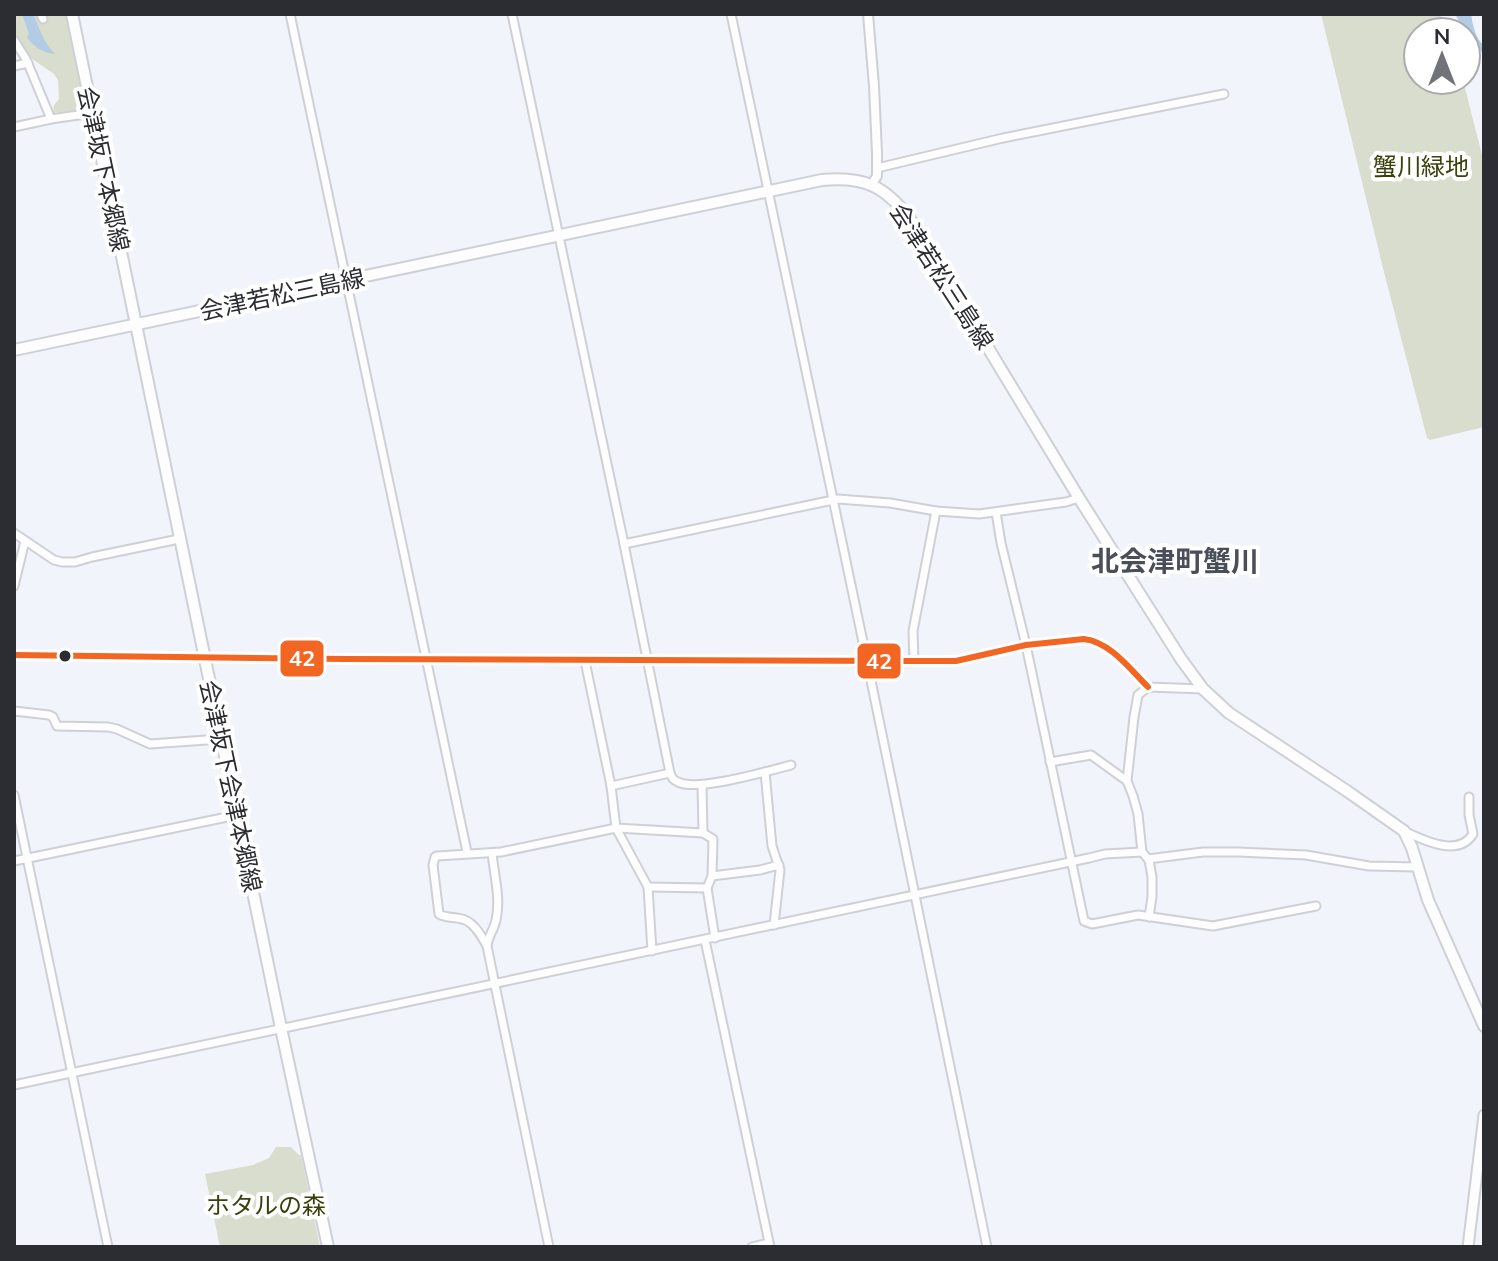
<svg xmlns="http://www.w3.org/2000/svg" width="1498" height="1261" font-family="Mulish,'Noto Sans JP',sans-serif">
  <style>
    .green { fill: #d9ddcd }
    .water { fill: #b2cce5 }
    .lines { fill: none; stroke-linecap: round; stroke-linejoin: round }
    .stream { stroke: #b2cce5; stroke-width: 2 }
    .minor-casing { stroke: #ced0d6; stroke-width: 11 }
    .tertiary-casing { stroke: #ced0d6; stroke-width: 12 }
    .secondary-casing { stroke: #ced0d6; stroke-width: 13 }
    .primary-casing { stroke: #ced0d6; stroke-width: 14 }
    .minor { stroke: #fdfdfe; stroke-width: 7 }
    .tertiary { stroke: #fdfdfe; stroke-width: 8 }
    .secondary { stroke: #fdfdfe; stroke-width: 9 }
    .primary { stroke: #fdfdfe; stroke-width: 10 }
    .bus-1-casing { stroke: #fff; stroke-width: 12 }
    .bus-1 { stroke: #f26522; stroke-width: 6 }
    .bus-dot { fill: #2c2d32; stroke: #fff; stroke-width: 3 }
    .labels { text-anchor: middle; dominant-baseline: central; stroke-width: 8; stroke-linejoin: round; paint-order: stroke }
    .park-label { font-size: 24px; fill: #3a400a; stroke: #fff }
    .street-label { font-size: 24px; fill: #2c2d32; stroke: #fff }
    .quarter-label { font-size: 28px; font-weight: bold; fill: #4a4e58; stroke: #fff }
    .line-badge { stroke: #fff; stroke-width: 3 }
    .badge-label { font-size: 22px; text-anchor: middle; font-weight: bold; fill: #fff }
  </style>
  <rect width="100%" height="100%" fill="#f2f4fb"/>
  <g class="green">
    <path d="M14 14H69L89 109 53 113 54 105 59 99 58 80 54 74 25 54 14 36Z"/>
    <path d="M1321 14H1440L1447 32H1418V80H1463L1484 163V427L1430 440 1427 438 1384 272Z"/>
    <path d="M276 1147H291L299 1155H301L320 1247H220L205 1174 253 1165 269 1158Z"/>
  </g>
  <g class="water">
    <path d="M22 14H33C41 31 42 40 55 54 45 54 32 46 27 37L29 34Z"/>
    <path d="M1455 14H1471C1473 26 1475 37 1484 46V55L1466 33Z"/>
  </g>
  <g class="lines">
    <path class="stream" d="M14 650H22"/>
    <defs>
      <g id="minor">
        <path d="M41 14 43 19"/>
        <path d="M290 14 467 852"/>
        <path d="M512 14 624 544 670 773C672 778 673 780 678 782 698 792 768 771 791 765"/>
        <path d="M731 14 867 661 987 1247"/>
        <path d="M14 40 26 59 51 119"/>
        <path d="M14 66 28 63"/>
        <path d="M14 127 51 119 92 113"/>
        <path d="M877 168 1003 138 1224 94"/>
        <path d="M996 512 1001 543 1026 645 1084 921 1092 924 1138 915 1213 926 1316 906"/>
        <path d="M14 533 54 560 62 562H75L92 557 179 539"/>
        <path d="M624 544 838 499 890 503 936 511 979 514 1066 502 1079 498"/>
        <path d="M14 586 25 541"/>
        <path d="M14 655 345 659 914 661H956L1026 645 1084 639C1110 642 1130 669 1148 687"/>
        <path d="M585 661 611 786 616 828 648 887 652 951"/>
        <path d="M914 661 913 631 936 511"/>
        <path d="M14 711 49 715 53 717 57 726 108 727 117 729 150 744 221 739"/>
        <path d="M1050 762 1091 755 1127 781 1133 796 1138 814 1142 852 1149 860 1152 877V897L1149 917"/>
        <path d="M765 772 772 846 780 870 774 925"/>
        <path d="M1127 781 1134 717 1138 695 1148 687 1203 689"/>
        <path d="M702 785 703 833"/>
        <path d="M611 786 670 773"/>
        <path d="M14 795 108 1247"/>
        <path d="M1404 831C1423 840 1458 858 1473 834L1469 815V797"/>
        <path d="M492 853C494 874 501 899 496 920 494 930 488 936 487 946L549 1247"/>
        <path d="M1148 859 1203 852H1238L1306 855 1369 866 1418 867"/>
        <path d="M14 861 237 815"/>
        <path d="M712 876 760 870 779 865"/>
        <path d="M707 888 715 938"/>
        <path d="M705 940 770 1247"/>
        <path d="M487 946C482 937 475 924 465 920 456 916 447 919 439 914L433 865 435 857 437 856 501 852 616 828 703 833 713 839 712 876 707 888 648 887"/>
        <path d="M14 1085 1089 858 1105 854 1142 852"/>
        <path d="M752 1247 769 1243"/>
      </g>
      <path id="tertiary" d="M868 14 874 86 877 153V176L872 184"/>
      <path id="secondary" d="M1468 1247 1484 1115"/>
      <g id="primary">
        <path d="M72 14 281 1028 328 1247"/>
        <path d="M14 350 822 180C864 176 885 186 910 219L1079 498 1181 659 1203 689 1229 713 1347 791 1404 831 1412 848 1428 900 1484 1026"/>
      </g>
    </defs>
    <use href="#minor" class="minor-casing"/>
    <use href="#tertiary" class="tertiary-casing"/>
    <use href="#secondary" class="secondary-casing"/>
    <use href="#primary" class="primary-casing"/>
    <use href="#minor" class="minor"/>
    <use href="#tertiary" class="tertiary"/>
    <use href="#secondary" class="secondary"/>
    <use href="#primary" class="primary"/>
    <defs>
      <path id="bus-1" d="M14 655 345 659 914 661H956L1026 645 1084 639C1110 642 1130 669 1148 687"/>
    </defs>
    <use href="#bus-1" class="bus-1-casing"/>
    <use href="#bus-1" class="bus-1"/>
  </g>
  <circle class="bus-dot" cx="65" cy="656" r="7"/>
  <g class="labels">
    <g class="park-label">
      <text x="1421" y="166">蟹川緑地</text>
      <text x="266" y="1205">ホタルの森</text>
    </g>
    <g class="street-label">
      <text transform="translate(104 169) rotate(78)">会津坂下本郷線</text>
      <text transform="translate(942 276) rotate(57)">会津若松三島線</text>
      <text transform="translate(282 294) rotate(-12)">会津若松三島線</text>
      <text transform="translate(231 786) rotate(78)">会津坂下会津本郷線</text>
    </g>
    <g class="quarter-label">
      <text x="1175" y="560">北会津町蟹川</text>
    </g>
  </g>
  <g class="line-badge">
    <rect x="279" y="639" width="46" height="39" rx="8" fill="#f26522"/>
    <rect x="856" y="642" width="46" height="38" rx="8" fill="#f26522"/>
  </g>
  <g class="badge-label">
    <text x="302" y="666">42</text>
    <text x="879" y="669">42</text>
  </g>
  <rect width="1498" height="1261" fill="none" stroke="#2c2d32" stroke-width="32"/>
  <g transform="translate(1442 56)"><circle r="38" fill="#ffffff" stroke="#ababad" stroke-width="2"/>
  <path d="M0-6L14 30L0 20L-14 30Z" fill="#717378"/>
  <text y="-12" font-size="22" font-weight="bold" text-anchor="middle" fill="#2c2d32">N</text>
  </g>
</svg>
